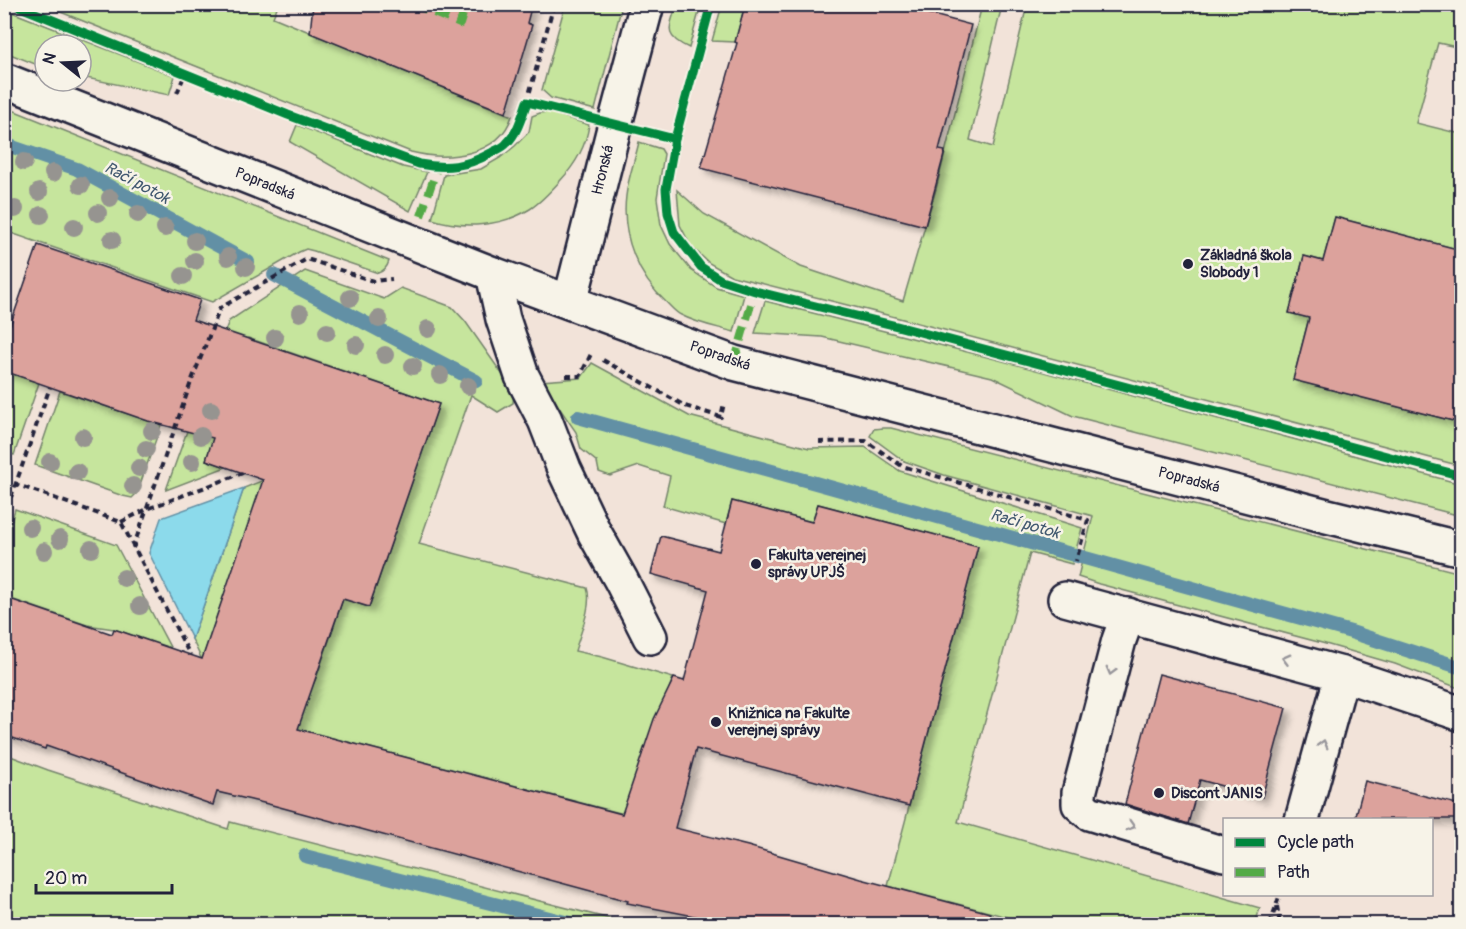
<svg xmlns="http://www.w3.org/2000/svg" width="1466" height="929" font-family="Pangolin,sans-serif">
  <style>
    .green { fill: #c6e59d; stroke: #74846c; stroke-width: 1.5 }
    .water { fill: #8cdaeb; stroke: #6290a5; stroke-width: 1.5 }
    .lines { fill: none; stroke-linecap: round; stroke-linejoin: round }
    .stream { stroke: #6290a5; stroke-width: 14 }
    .building { fill: #dca29c; stroke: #22223b; stroke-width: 1.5; filter: url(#shadow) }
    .minor-casing { stroke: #22223b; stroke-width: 38 }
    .path { stroke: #22223b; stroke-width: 4; stroke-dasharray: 6 4.5; stroke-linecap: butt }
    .minor { stroke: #f7f3e8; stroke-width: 33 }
    .quiet { stroke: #53aa46; stroke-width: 8; stroke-dasharray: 15 8; stroke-linecap: butt }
    .cycleway-casing { stroke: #f7f3e8; stroke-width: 13 }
    .cycleway { stroke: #00873e; stroke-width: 9 }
    .tree { fill: #969490 }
    .oneway { stroke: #97959a }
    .poi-dot { fill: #22223b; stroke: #f7f3e8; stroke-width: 2 }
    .labels { text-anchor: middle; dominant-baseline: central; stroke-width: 5; stroke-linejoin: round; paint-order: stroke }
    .street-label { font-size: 15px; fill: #22223b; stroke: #f7f3e8 }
    .poi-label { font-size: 15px; font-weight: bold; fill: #22223b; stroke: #f7f3e8; text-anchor: start }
    .water-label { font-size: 16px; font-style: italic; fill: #425970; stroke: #f7f3e8 }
  </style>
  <defs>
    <filter id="shadow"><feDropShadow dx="5.5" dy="5.5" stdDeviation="3" flood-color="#0004"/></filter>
  </defs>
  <rect width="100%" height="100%" fill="#f2e3d9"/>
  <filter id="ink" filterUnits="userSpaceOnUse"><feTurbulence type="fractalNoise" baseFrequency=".0167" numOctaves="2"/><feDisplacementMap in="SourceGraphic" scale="12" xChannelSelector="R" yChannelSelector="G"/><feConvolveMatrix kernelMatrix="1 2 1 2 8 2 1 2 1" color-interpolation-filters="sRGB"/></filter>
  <g filter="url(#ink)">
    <g class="green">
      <path d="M677 4 701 5 689 48C663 36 669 29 677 4Z"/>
      <path d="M1433 4 1461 12V48L1438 43 1416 123 1461 134V250L1335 217 1323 261 1304 256 1289 313 1309 318 1293 380 1461 423V466L899 318 732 276 709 263 691 246 680 225 677 190 704 214 801 267 903 301 936 189 982 5H1002L970 140 993 147 1027 5Z"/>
      <path d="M43 5H278L273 17 512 116C499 157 446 161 411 152Z"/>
      <path d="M565 5H622L595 110 551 98 542 90Z"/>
      <path d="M722 5H745L735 42 712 41Z"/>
      <path d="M4 9 175 76 169 95 81 77V45H45V68L5 52Z"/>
      <path d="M5 107 389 261C387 268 384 271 378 273L314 251 306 249 299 252 212 302 5 231Z"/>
      <path d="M548 112 589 125C586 147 575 165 560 181 551 191 541 202 530 209 501 227 463 229 432 219L444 175 481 169 500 158 515 146 529 132 532 116 540 113Z"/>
      <path d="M297 125 403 167 427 172 410 211 290 142Z"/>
      <path d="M639 142 661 149 664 154 657 198 661 225 670 244 691 270 716 287 744 295 734 332C717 327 698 324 681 315 676 313 672 308 667 303 638 277 621 236 626 196 628 178 635 160 639 142Z"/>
      <path d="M305 271 384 299 401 288 452 307 465 321 514 391 513 403 498 412 471 395 419 544 587 588C593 604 580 634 575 651L602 657 673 678 669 689 647 820 294 728 317 676 343 599 369 607 439 404 248 338 206 460 226 467 166 490 202 389 229 321Z"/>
      <path d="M765 301 999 360 1461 484V516L1073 416 992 377 822 337 755 333Z"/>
      <path d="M592 363 689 416 809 448 865 447 900 471 1082 528 1072 564 1030 553 958 822 1260 908 1255 924H1035L888 886 978 546 818 504 812 522 732 501 726 524 663 506 670 476 639 466 610 476 599 472 597 462 581 449 576 432 541 381 581 378Z"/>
      <path d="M5 371 39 383 14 455 5 452Z"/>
      <path d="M60 391 161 425 137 493 132 498 123 496 35 465Z"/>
      <path d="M883 428H891L1461 573V689L1395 664 1322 643 1099 584 1078 577 1093 516 944 475 904 461 870 436 874 429Z"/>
      <path d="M264 480 209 639 202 660 192 639 244 488Z"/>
      <path d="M15 509 116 545 171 649 114 629 87 625 5 597V542Z"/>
      <path d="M5 754 48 770 228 829 230 822 630 924H5Z"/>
    </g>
    <path class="water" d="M244 488 192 639 149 553 161 518Z"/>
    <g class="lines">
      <g class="stream">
        <path d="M4 144 77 169 248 262"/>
        <path d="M274 275 476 381"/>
        <path d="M578 417 1351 632 1462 668"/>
        <path d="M305 856 573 924"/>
      </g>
    </g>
    <g class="building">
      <path d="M313 4H532L527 23 532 25 506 113 310 33Z"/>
      <path d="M766 4H892L971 25 939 150 945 151 925 226 701 168 737 43 735 42 745 5 765 10Z"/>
      <path d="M1335 217 1461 250V423L1293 380 1309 318 1289 313 1304 256 1323 261Z"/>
      <path d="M38 245 200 300 193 320 439 404 369 607 343 599 298 729 622 814 654 719 674 678 684 681 708 590 651 574 661 536 719 551 732 501 812 522 818 504 978 546 909 806 696 749 675 828 748 846 861 879 990 913 988 924H735L725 922 627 903 628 901 272 805 217 792 213 805 46 746 45 749 4 735V597L112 634 114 629 202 659 263 480 206 460 213 438 148 421 4 371V343Z"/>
      <path d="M1159 674 1286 708 1262 797 1200 780 1188 824 1125 804Z"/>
      <path d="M1365 781 1461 805V819H1355Z"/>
    </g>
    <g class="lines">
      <defs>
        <g id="minor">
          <path d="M4 80 493 274 734 363 1327 516 1462 549"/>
          <path d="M493 274 503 319 522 376 545 420 564 469 594 532 621 580 650 637"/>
          <path d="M570 302 615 124 647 4"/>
          <path d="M1065 599 1342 674 1462 714"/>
          <path d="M1128 615 1119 640 1079 793V804L1089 813 1224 854"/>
          <path d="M1302 820 1342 674"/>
        </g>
      </defs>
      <use href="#minor" class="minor-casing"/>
      <g class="path">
        <path d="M177 93 185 74"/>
        <path d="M527 102 554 4"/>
        <path d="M603 360 685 406 721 417 724 403"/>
        <path d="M566 376H580L591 354"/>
        <path d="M819 442 866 441 902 466 1088 520 1076 561"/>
        <path d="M4 480 121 522 190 655"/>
        <path d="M4 517 50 387"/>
        <path d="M121 522 147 509 243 473"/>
        <path d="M133 548 190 385 220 308 307 259 373 281 392 279"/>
        <path d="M1277 906 1280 924"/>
        <path d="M1270 924 1280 894"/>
      </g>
      <use href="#minor" class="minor"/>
      <g class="quiet">
        <path d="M413 4 460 24 466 4"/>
        <path d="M421 216 437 168"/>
        <path d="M734 363 755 291"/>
      </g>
      <defs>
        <g id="cycleway">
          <path d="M13 4 288 115 419 164C446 169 466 167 491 153 496 150 503 148 507 143 518 132 522 116 527 102L675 139"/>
          <path d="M711 4 675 139 666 189 668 213 674 232 701 267 721 280 755 291 897 326 1462 476"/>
        </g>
      </defs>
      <use href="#cycleway" class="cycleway-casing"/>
      <use href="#cycleway" class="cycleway"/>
    </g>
    <g class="tree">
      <circle cx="24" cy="162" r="9"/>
      <circle cx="53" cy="173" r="9"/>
      <circle cx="81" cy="185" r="9"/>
      <circle cx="39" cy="192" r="9"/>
      <circle cx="110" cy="198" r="9"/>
      <circle cx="15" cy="209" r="9"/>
      <circle cx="98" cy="213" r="9"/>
      <circle cx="138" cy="214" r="9"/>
      <circle cx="41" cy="215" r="9"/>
      <circle cx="74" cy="227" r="9"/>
      <circle cx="165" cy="228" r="9"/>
      <circle cx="112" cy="240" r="9"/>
      <circle cx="195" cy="241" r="9"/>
      <circle cx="228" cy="257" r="9"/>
      <circle cx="195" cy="261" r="9"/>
      <circle cx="246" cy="267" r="9"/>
      <circle cx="183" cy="276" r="9"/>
      <circle cx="350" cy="298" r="9"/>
      <circle cx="300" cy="313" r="9"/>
      <circle cx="379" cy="319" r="9"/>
      <circle cx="428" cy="329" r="9"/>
      <circle cx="327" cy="332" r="9"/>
      <circle cx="275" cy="338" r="9"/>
      <circle cx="356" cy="345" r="9"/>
      <circle cx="385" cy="355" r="9"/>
      <circle cx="413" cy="366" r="9"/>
      <circle cx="440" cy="375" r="9"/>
      <circle cx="468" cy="386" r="9"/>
      <circle cx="211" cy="410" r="9"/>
      <circle cx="152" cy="431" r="9"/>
      <circle cx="201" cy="436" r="9"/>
      <circle cx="83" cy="437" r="9"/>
      <circle cx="146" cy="449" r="9"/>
      <circle cx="50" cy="462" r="9"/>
      <circle cx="192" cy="462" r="9"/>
      <circle cx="139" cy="468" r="9"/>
      <circle cx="77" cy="472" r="9"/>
      <circle cx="133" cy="486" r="9"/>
      <circle cx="30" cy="528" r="9"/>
      <circle cx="60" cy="539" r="9"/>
      <circle cx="91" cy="549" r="9"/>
      <circle cx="44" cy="551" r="9"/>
      <circle cx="124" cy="578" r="9"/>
      <circle cx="140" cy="606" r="9"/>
    </g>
    <defs><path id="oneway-chevron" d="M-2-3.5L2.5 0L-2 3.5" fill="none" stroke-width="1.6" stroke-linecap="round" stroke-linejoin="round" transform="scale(1.5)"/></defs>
    <g class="oneway">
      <use href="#oneway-chevron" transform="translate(1286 659) rotate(-165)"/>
      <use href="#oneway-chevron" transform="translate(1111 671) rotate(105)"/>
      <use href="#oneway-chevron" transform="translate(1323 744) rotate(-75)"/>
      <use href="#oneway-chevron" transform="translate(1131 826) rotate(17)"/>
    </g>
  </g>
  <g class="poi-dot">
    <circle cx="1188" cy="264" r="6"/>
    <circle cx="756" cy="564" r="6"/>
    <circle cx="716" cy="722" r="6"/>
    <circle cx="1159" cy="793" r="6"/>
  </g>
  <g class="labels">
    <g class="street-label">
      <text transform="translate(603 170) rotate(-76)">Hronská</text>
      <text transform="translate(265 184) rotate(22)">Popradská</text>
      <text transform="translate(720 356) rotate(19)">Popradská</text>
      <text transform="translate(1189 480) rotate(15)">Popradská</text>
    </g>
    <g class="poi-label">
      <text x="1200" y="255">Základná škola<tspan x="1200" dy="17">Slobody 1</tspan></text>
      <text x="768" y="555">Fakulta verejnej<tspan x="768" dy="17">správy UPJŠ</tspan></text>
      <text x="728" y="713">Knižnica na Fakulte<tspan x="728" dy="17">verejnej správy</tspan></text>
      <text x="1171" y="793">Discont JANIS</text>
    </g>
    <g class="water-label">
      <text transform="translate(137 183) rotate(28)">Račí potok</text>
      <text transform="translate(1025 524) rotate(16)">Račí potok</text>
    </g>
  </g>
  <rect width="1466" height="929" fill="none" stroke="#f7f3e8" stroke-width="24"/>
  <rect x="12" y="12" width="1442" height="905" fill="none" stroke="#22223b" stroke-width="2" filter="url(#ink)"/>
  <rect x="1223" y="818" width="210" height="78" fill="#f7f3e8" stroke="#a29fa3" stroke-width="1.5"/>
  <rect x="1235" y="838" width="30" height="9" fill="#00873e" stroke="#a29fa3" stroke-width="1.5"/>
  <text x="1277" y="848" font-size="18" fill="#22223b">Cycle path</text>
  <rect x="1235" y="868" width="30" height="9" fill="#53aa46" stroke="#a29fa3" stroke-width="1.5"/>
  <text x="1277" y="878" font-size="18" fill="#22223b">Path</text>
  <g transform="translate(63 63) rotate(288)"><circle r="28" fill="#f7f3e8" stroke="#a29fa3" stroke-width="1.5"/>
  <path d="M0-4.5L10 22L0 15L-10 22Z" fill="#22223b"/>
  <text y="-9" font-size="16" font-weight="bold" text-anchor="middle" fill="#22223b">N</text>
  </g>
  <path d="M36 884v9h136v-9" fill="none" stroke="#22223b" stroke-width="3"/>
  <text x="45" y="884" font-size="18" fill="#22223b" stroke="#f7f3e8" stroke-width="4.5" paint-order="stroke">20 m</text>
</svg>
